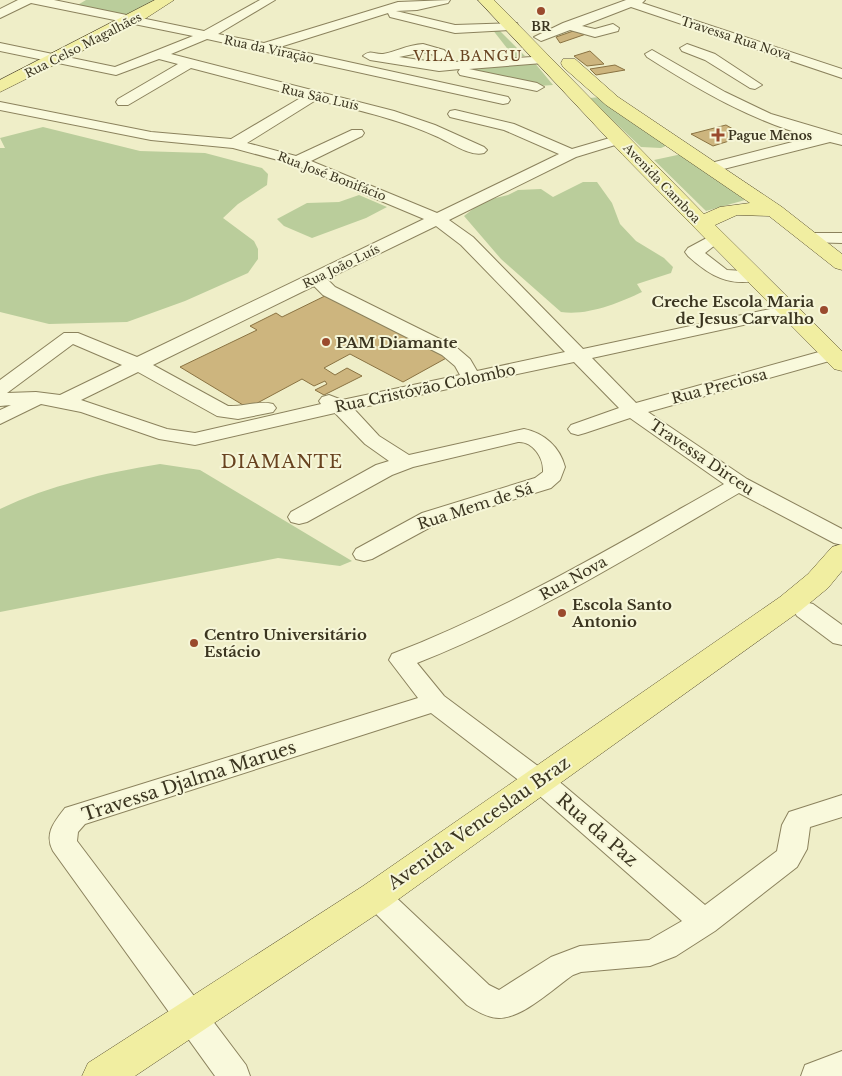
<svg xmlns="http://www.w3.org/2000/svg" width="842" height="1076" font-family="'Libre Baskerville',serif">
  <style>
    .green { fill: #bacd9b }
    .building { fill: #cdb57e; stroke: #8a7342 }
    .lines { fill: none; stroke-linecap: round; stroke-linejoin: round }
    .minor-casing { stroke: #8b825d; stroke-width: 2 }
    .major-casing { stroke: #594f31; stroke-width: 1 }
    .minor { fill: #f9f9dc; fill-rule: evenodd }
    .major { fill: #f1eea1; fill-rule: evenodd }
    .poi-dot { fill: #9a4a2d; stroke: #f6f6d8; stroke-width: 2 }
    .labels { text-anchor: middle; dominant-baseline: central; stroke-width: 4; stroke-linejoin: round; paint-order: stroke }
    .far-poi-label { font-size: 12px; font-weight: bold; fill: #3b3520; stroke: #f6f6d8 }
    .far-street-label { font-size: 12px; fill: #3b3520; stroke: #f6f6d8 }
    .far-neighbourhood-label { font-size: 14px; letter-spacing: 1px; fill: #684320; stroke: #f6f6d8 }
    .poi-label { font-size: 15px; font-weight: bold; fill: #3b3520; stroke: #f6f6d8; text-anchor: start }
    .street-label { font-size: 15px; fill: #3b3520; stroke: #f6f6d8 }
    .quarter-label { font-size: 18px; letter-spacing: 1px; fill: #684320; stroke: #f6f6d8 }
    .near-street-label { font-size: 18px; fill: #3b3520; stroke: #f6f6d8 }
  </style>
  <rect width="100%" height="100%" fill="#efeec8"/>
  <g class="green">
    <path d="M86 0H159L128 16 76 6Z"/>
    <path d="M497 28 525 56 514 57 492 29Z"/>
    <path d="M534 62 553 85 539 86 458 69Z"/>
    <path d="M602 97 668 145 661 148 641 147 589 98Z"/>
    <path d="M43 127 140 151 205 153 262 168 268 174 267 185 238 204 223 218 254 241 258 249V259L248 273 185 301 127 322 49 324 0 312V148H5L0 138Z"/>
    <path d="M682 154 745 200 706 211 654 160Z"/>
    <path d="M583 182H597L612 203 620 224 636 241 664 258 673 267 671 273 637 284 642 292C619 303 587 316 561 312L501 259 464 216 483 201 508 195 518 190 541 189 553 197Z"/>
    <path d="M359 195 387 207 366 218 312 238 284 226 277 219 307 203 339 202Z"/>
    <path d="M160 464 200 470 352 561 340 566 278 558 0 612V509C50 485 105 473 160 464Z"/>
  </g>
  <g class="building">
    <path d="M579 29 589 33 560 43 556 37Z"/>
    <path d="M590 51 604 64 587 66 574 56Z"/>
    <path d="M615 65 625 70 596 75 590 69Z"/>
    <path d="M726 125 745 136 713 146 691 134Z"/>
    <path d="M331 293 450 356 403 382 350 354 324 368 335 375 347 368 362 376 324 395 315 390 327 384 325 381 314 386 302 379 248 408 180 367 257 330 250 326 276 313 282 317Z"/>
  </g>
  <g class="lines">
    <defs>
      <g id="minor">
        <path d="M18 0H54L204 31 260 0H275L218 34 264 43 398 2 450 0 448 3 417 10 396 11 455 25 517 23 518 26 517 29 512 30 455 33 390 17 388 13 280 47 508 97 510 100 508 103 503 104 207 39 171 54 394 111 435 125 484 147 487 150 484 153C470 157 451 143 438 137 399 119 357 110 316 100L247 143 296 156 352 130H362L364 133 362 136 311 161 437 213 559 154 504 130 450 117 448 114 450 111 455 110 514 124 572 149 620 135 625 136 627 139 625 142 576 157 449 220 473 237 583 349 789 305 795 306 798 310 795 314 789 315 592 358 636 403 826 350H840L842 353 840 358 648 412 747 479 842 529V545L834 543 739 493C634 554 531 618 417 663L444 696 562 784 705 905 777 851 782 825 789 812 842 795V817L810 827 807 849 797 867 715 931 676 956 650 966 581 972 573 975C554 988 523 1018 499 1018 488 1018 476 1011 467 1005L366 904 361 896 366 888 376 884 386 888 489 985 499 990 551 957 580 946 649 940 682 921 542 798 431 713 85 824 78 832 77 841 246 1065 250 1076H215L53 851C44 834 54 822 65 808L418 698 389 660 392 654C509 609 616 545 724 484L630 418 585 433 578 435 571 433 568 429 571 425 619 408 574 362 354 409 379 436 409 455 524 429C544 433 560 447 565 467L560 480 551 488 438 523 372 559 364 561 356 559 353 554 356 549 422 513 535 478 543 472C544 458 533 441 518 442L413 467 392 475 307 522 299 524 291 522 288 517 291 512 376 465 389 461 365 444 335 413 195 445 159 439 81 412 41 404 0 424V410L11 405 0 406V380L64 333H78L137 357 424 219 293 164 233 148 151 140 0 110V102L151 132 231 139 302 97 191 68 128 105H118L116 102 118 99 178 64 159 59 116 75 0 51V43L115 67 193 36 31 3 0 18V9ZM436 226 461 245 565 352 477 371 470 359 456 347 335 287 327 279ZM314 286 323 295 442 355 455 366 460 375 342 400 329 395 322 397 319 401 321 404 195 433 167 429 81 400 138 372 217 416 238 419 273 412 276 408 273 404C259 400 243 407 228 406L153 365ZM73 344 122 365 60 395 36 392 7 393Z"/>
        <path d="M626 0H645L642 3 842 69V78L631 7 582 26 595 29 613 24 619 28 618 31 595 37 570 30 541 41 534 37 563 23Z"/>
        <path d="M423 44 444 50 454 62 548 56 550 59 548 62 543 63 469 69 537 83 544 87 537 91 460 75 458 72 460 69 439 71 370 60 363 56C370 49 375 55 383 54 395 52 407 45 423 44ZM423 52 434 55 441 63 399 57Z"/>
        <path d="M687 44 715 54 762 85 755 89 750 88 705 60 682 51 680 48Z"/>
        <path d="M652 50 725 92 771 114 842 135V145L830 142 712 172 707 170 704 167 707 164 812 137C752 121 699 90 647 57L645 54Z"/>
        <path d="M716 233 722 234 724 238 705 253 727 270 760 272 763 276 760 280C729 287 710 276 688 256L685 252 688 248Z"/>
        <path d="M810 233H842V243L804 242 802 238 804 234Z"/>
        <path d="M805 602 813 604 842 625V645L833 643 797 616 793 610 797 604Z"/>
        <path d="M842 1051V1076H801L805 1065Z"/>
      </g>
      <g id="major">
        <path d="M155 0H174L140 22 0 92V80Z"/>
        <path d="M478 0H494L704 214 720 207 750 203 606 105 563 67 561 63 563 59H575L618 97 782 207 842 254V270L835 268 769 216 737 215 715 225 842 351V371L834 369 623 155Z"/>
        <path d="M842 544V571L828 588 800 611 389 906 135 1076H82L88 1063 363 886 780 597 808 574 832 547Z"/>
      </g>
    </defs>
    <use href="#minor" class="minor-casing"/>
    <use href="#major" class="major-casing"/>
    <use href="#minor" class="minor"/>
    <use href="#major" class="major"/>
  </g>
  <g class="poi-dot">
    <circle cx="541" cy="11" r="5"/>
    <path d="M715.5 127.5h5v5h5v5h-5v5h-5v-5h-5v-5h5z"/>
    <circle cx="824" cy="310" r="5"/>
    <circle cx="326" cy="342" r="5"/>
    <circle cx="562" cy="613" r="5"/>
    <circle cx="194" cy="643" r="5"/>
  </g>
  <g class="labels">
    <g class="far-poi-label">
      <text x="541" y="26">BR</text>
      <text x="728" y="135" text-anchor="start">Pague Menos</text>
    </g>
    <g class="far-street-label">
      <text transform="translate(736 38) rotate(18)">Travessa Rua Nova</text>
      <text transform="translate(83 45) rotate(-27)">Rua Celso Magalhães</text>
      <text transform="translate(269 49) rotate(12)">Rua da Viração</text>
      <text transform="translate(320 97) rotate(13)">Rua São Luís</text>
      <text transform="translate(332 176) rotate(21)">Rua José Bonifácio</text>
      <text transform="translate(662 183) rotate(46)">Avenida Camboa</text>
      <text transform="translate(341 266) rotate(-26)">Rua João Luís</text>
    </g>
    <g class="far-neighbourhood-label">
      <text x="468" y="56">VILA BANGU</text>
    </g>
    <g class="poi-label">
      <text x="814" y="301" text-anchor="end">Creche Escola Maria<tspan x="814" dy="17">de Jesus Carvalho</tspan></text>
      <text x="336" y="342">PAM Diamante</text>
      <text x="572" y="604">Escola Santo<tspan x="572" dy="17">Antonio</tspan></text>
      <text x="204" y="634">Centro Universitário<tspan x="204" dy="17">Estácio</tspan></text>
    </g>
    <g class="street-label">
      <text transform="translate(719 386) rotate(-15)">Rua Preciosa</text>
      <text transform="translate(425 388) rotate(-12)">Rua Cristóvão Colombo</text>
      <text transform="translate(702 457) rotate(34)">Travessa Dirceu</text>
      <text transform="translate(475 506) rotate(-18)">Rua Mem de Sá</text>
      <text transform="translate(573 578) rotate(-29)">Rua Nova</text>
    </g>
    <g class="quarter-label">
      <text x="282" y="462">DIAMANTE</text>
    </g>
    <g class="near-street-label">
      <text transform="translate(189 781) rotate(-18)">Travessa Djalma Marues</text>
      <text transform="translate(479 823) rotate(-35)">Avenida Venceslau Braz</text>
      <text transform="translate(597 830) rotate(41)">Rua da Paz</text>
    </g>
  </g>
</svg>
